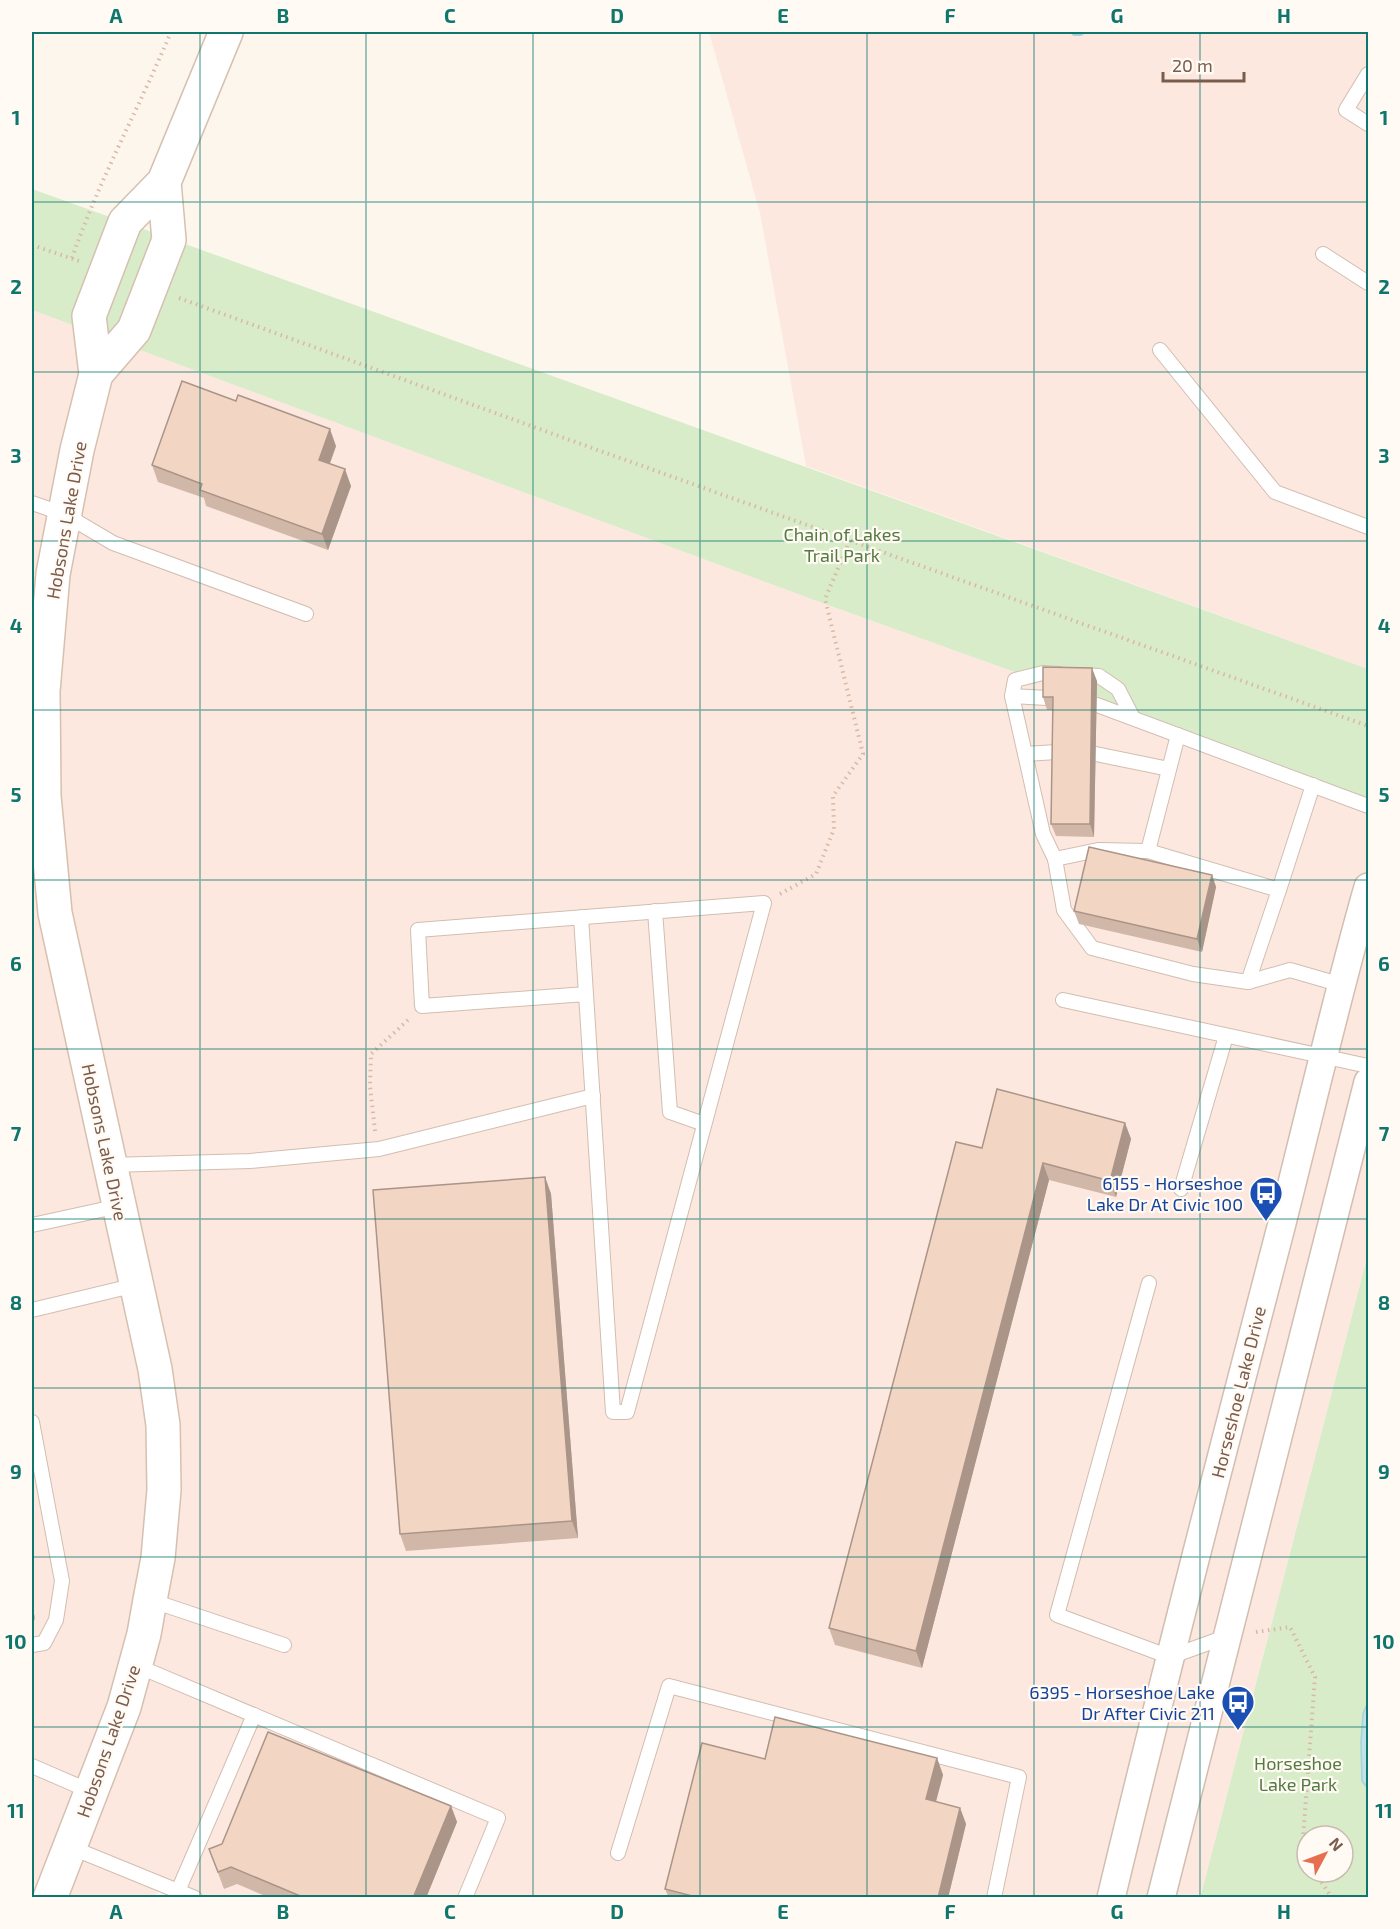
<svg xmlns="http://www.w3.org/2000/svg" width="1400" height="1929" font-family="'Exo 2',sans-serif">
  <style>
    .commercial { fill: #fde8e0 }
    .green { fill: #d8ecc9; fill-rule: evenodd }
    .water { fill: #bfe3e8; stroke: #a5d3da; stroke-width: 1.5 }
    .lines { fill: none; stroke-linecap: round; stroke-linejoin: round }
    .stream { stroke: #a5d3da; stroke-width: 8 }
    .lane-casing { stroke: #d1beb0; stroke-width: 16 }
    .street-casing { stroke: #d1beb0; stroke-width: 30 }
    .secondary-casing { stroke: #d6c0b0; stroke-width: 36 }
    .path { stroke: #d9b8a5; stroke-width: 4; stroke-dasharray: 1.5 4.5; stroke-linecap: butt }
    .lane { stroke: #fff; stroke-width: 14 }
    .street { stroke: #fff; stroke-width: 27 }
    .secondary { stroke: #fff; stroke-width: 33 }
    .wall { fill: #d1b7a8 }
    .shaded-wall { fill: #aa9588 }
    .building { fill: #f3d5c3; stroke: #aa9588; stroke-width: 1.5 }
    .grid { fill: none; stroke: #0f766e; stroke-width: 1.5; stroke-opacity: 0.55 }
    .labels { text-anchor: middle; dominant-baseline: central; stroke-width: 4.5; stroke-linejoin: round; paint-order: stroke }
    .street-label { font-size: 18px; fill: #7a5c4d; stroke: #fffaf3 }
    .park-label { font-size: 18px; fill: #537a41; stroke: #fffaf3 }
    .transit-label { font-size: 18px; fill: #164399; stroke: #fffaf3; text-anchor: end }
    .neatline { fill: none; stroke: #0f766e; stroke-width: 2 }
    .grid-label { font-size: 20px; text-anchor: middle; font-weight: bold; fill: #0f766e }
  </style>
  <rect width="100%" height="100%" fill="#fdf6ec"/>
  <g class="commercial">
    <path d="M709 32H1368V669L806 466 760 213Z"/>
    <path d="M32 310 814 600 1368 799V1254L1200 1897 192 1898 161 1884 155 1897H32Z"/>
  </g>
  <g class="green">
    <path d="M32 189 1368 669V799L814 600 32 310Z"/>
    <path d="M1368 1254V1702L1363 1714 1361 1743 1362 1781 1368 1789V1897L1200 1898ZM1307 1836H1343V1872H1307Z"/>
  </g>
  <path class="water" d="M1368 1702V1789L1362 1781 1361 1743 1363 1714Z"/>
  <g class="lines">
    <path class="stream" d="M1075 32H1080"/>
    <defs>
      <g id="lane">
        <path d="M1368 74 1346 110 1368 124"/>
        <path d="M1323 254 1368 283"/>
        <path d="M1160 350 1275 492 1368 527"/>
        <path d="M32 503 64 514 113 543 306 614"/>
        <path d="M1059 674 1043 673 1015 680 1012 696 1043 834 1055 859 1098 850 1148 851 1178 735"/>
        <path d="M1079 675 1099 676 1118 689 1133 718"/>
        <path d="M1012 696 1047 698"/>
        <path d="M1097 705 1368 806"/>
        <path d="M1025 754 1057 752"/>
        <path d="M1096 754 1169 769"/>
        <path d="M1148 851 1279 890 1313 785"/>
        <path d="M1055 859 1064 910 1092 948 1193 974 1248 982 1279 890"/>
        <path d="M655 911 670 1112 704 1124"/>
        <path d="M581 917 613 1412H627L764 903C648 912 533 921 418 930L422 1006 586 994"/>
        <path d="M1248 982 1290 970 1342 985"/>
        <path d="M1063 1000 1368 1066"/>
        <path d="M110 1165 250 1161 379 1149 593 1096"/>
        <path d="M1181 1189 1226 1036"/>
        <path d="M32 1225 119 1206"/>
        <path d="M1149 1283 1057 1615 1170 1657 1228 1636"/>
        <path d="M32 1310 136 1285"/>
        <path d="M32 1422 62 1581 56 1620 44 1643 32 1645"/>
        <path d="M150 1600 284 1645"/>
        <path d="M135 1665 498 1818 465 1898"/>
        <path d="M32 1766 92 1792"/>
        <path d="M70 1847 195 1898"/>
        <path d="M618 1853 669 1686 1019 1777 994 1898"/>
        <path d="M178 1891 254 1715"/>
      </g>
      <g id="street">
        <path d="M1111 1898C1165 1673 1223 1450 1281 1227 1310 1113 1336 999 1368 887"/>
        <path d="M1161 1898 1368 1082"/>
      </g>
      <g id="secondary">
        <path d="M96 374 134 330 169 240 164 182"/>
        <path d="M50 1898 124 1707 144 1634 150 1600 158 1558 164 1490 163 1425 155 1369 55 913 44 796 43 691 53 574 77 450 96 374 89 316 125 222 164 182 226 32"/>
      </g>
    </defs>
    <use href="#lane" class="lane-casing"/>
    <use href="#street" class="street-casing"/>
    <use href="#secondary" class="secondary-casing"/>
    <g class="path">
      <path d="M32 245 79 261"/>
      <path d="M72 258C99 180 139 108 171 32"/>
      <path d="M179 298 567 439 1368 726"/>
      <path d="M780 894 816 874 834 829 833 796 863 754 825 599 850 540"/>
      <path d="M375 1131 370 1086 371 1054 408 1020"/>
      <path d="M1256 1632 1290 1627 1315 1677 1302 1852 1307 1860"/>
      <path d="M1315 1872 1332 1898"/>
    </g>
    <use href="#lane" class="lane"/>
    <use href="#street" class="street"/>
    <use href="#secondary" class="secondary"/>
  </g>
  <g class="wall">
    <path d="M336 446 330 464 351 486 328 550 206 506 204 498 158 482 152 465Z"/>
    <path d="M1097 681 1094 837 1056 836 1051 824 1053 710H1047L1043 697Z"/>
    <path d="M1212 875 1216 887 1202 952 1079 924 1074 911Z"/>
    <path d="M1125 1123 1131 1139 1116 1197 1049 1180 922 1668 835 1645 829 1628 982 1148Z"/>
    <path d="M545 1177 551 1194 578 1538 406 1551 400 1534Z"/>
    <path d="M32 1602 35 1620 32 1621Z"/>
    <path d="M937 1758 943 1775 936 1802 960 1808 966 1824 948 1898H669L665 1889 765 1759Z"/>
    <path d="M451 1806 457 1822 426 1898H270L237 1884 224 1889 209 1849Z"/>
  </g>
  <g class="shaded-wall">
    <path d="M330 429 336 446 325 476 319 460Z"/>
    <path d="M345 469 351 486 328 550 322 534Z"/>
    <path d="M1092 668 1097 681 1094 837 1090 824Z"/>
    <path d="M1212 875 1216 887 1202 952 1197 939Z"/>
    <path d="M1125 1123 1131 1139 1116 1197 1110 1181Z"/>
    <path d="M1043 1163 1049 1180 922 1668 916 1651Z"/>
    <path d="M545 1177 551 1194 578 1538 572 1521Z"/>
    <path d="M32 1602 35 1620 32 1610Z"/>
    <path d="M937 1758 943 1775 932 1816 926 1799Z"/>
    <path d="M451 1806 457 1822 426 1898H413Z"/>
    <path d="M960 1808 966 1824 948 1898H938Z"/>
  </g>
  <g class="building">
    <path d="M182 381 236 401 238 395 330 429 319 460 345 469 322 534 200 490 202 484 152 465Z"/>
    <path d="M1043 667 1092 668 1090 824H1051L1053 697H1043Z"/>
    <path d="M1089 847 1212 875 1197 939 1074 911Z"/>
    <path d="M997 1089 1125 1123 1110 1181 1043 1163 916 1651 829 1628 956 1142 982 1148Z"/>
    <path d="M545 1177 572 1521 400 1534 373 1190Z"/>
    <path d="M775 1717 937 1758 926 1799 960 1808 938 1898H700L665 1889 702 1743 765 1759Z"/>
    <path d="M268 1732 451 1806 413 1898H305L231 1867 218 1872 209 1849 222 1844Z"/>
  </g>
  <path class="grid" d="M200 32V1898M366 32V1898M533 32V1898M700 32V1898M867 32V1898M1034 32V1898M1200 32V1898M32 202H1368M32 372H1368M32 541H1368M32 710H1368M32 880H1368M32 1049H1368M32 1219H1368M32 1388H1368M32 1557H1368M32 1727H1368"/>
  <defs>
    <symbol id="bus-pin" viewBox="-11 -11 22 30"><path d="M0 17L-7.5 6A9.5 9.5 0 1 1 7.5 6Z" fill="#1a4fb4" stroke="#fffaf3"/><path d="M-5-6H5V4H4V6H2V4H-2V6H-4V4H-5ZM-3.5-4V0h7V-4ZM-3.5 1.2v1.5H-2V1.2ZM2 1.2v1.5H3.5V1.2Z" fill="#fff"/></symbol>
  </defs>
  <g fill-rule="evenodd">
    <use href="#bus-pin" x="1247" y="1174" width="38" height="52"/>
    <use href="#bus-pin" x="1219" y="1683" width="38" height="52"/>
  </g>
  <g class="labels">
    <g class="street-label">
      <text transform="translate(66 520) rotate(-80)">Hobsons Lake Drive</text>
      <text transform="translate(105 1142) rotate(78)">Hobsons Lake Drive</text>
      <text transform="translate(1238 1392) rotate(-76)">Horseshoe Lake Drive</text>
      <text transform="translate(108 1741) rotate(-71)">Hobsons Lake Drive</text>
    </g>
    <g class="park-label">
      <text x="842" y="534">Chain of Lakes<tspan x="842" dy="21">Trail Park</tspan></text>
      <text x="1298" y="1763">Horseshoe<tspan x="1298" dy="21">Lake Park</tspan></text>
    </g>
    <g class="transit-label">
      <text x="1243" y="1183">6155 - Horseshoe<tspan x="1243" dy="21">Lake Dr At Civic 100</tspan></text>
      <text x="1215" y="1692">6395 - Horseshoe Lake<tspan x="1215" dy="21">Dr After Civic 211</tspan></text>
    </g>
  </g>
  <rect width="1400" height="1929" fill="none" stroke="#fffaf3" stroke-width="66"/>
  <g transform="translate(1325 1854) rotate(49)"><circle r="28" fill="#fffaf3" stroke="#cabbb1" stroke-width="1.5"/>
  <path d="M0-4.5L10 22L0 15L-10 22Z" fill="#e76f51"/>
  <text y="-9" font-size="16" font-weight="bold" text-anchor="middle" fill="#7a5c4d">N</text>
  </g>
  <path d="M1163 72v9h81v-9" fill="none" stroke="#7a5c4d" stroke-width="3"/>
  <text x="1172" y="72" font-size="18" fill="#7a5c4d" stroke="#fffaf3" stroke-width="4.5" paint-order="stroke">20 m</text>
  <rect x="33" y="33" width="1334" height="1863" class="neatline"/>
  <g class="grid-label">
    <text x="116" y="23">A</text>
    <text x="283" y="23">B</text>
    <text x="450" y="23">C</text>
    <text x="617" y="23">D</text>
    <text x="783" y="23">E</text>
    <text x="950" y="23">F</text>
    <text x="1117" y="23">G</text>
    <text x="1284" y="23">H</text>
    <text x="16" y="125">1</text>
    <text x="1384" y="125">1</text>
    <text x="16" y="294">2</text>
    <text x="1384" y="294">2</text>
    <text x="16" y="463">3</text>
    <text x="1384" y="463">3</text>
    <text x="16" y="633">4</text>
    <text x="1384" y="633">4</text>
    <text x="16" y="802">5</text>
    <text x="1384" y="802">5</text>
    <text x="16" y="971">6</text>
    <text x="1384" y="971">6</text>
    <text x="16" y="1141">7</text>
    <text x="1384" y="1141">7</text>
    <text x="16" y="1310">8</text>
    <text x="1384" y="1310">8</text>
    <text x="16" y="1479">9</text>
    <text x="1384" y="1479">9</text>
    <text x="16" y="1649">10</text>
    <text x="1384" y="1649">10</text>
    <text x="16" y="1818">11</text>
    <text x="1384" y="1818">11</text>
    <text x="116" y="1919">A</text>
    <text x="283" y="1919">B</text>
    <text x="450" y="1919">C</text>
    <text x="617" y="1919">D</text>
    <text x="783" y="1919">E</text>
    <text x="950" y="1919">F</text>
    <text x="1117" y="1919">G</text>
    <text x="1284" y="1919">H</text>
  </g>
</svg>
